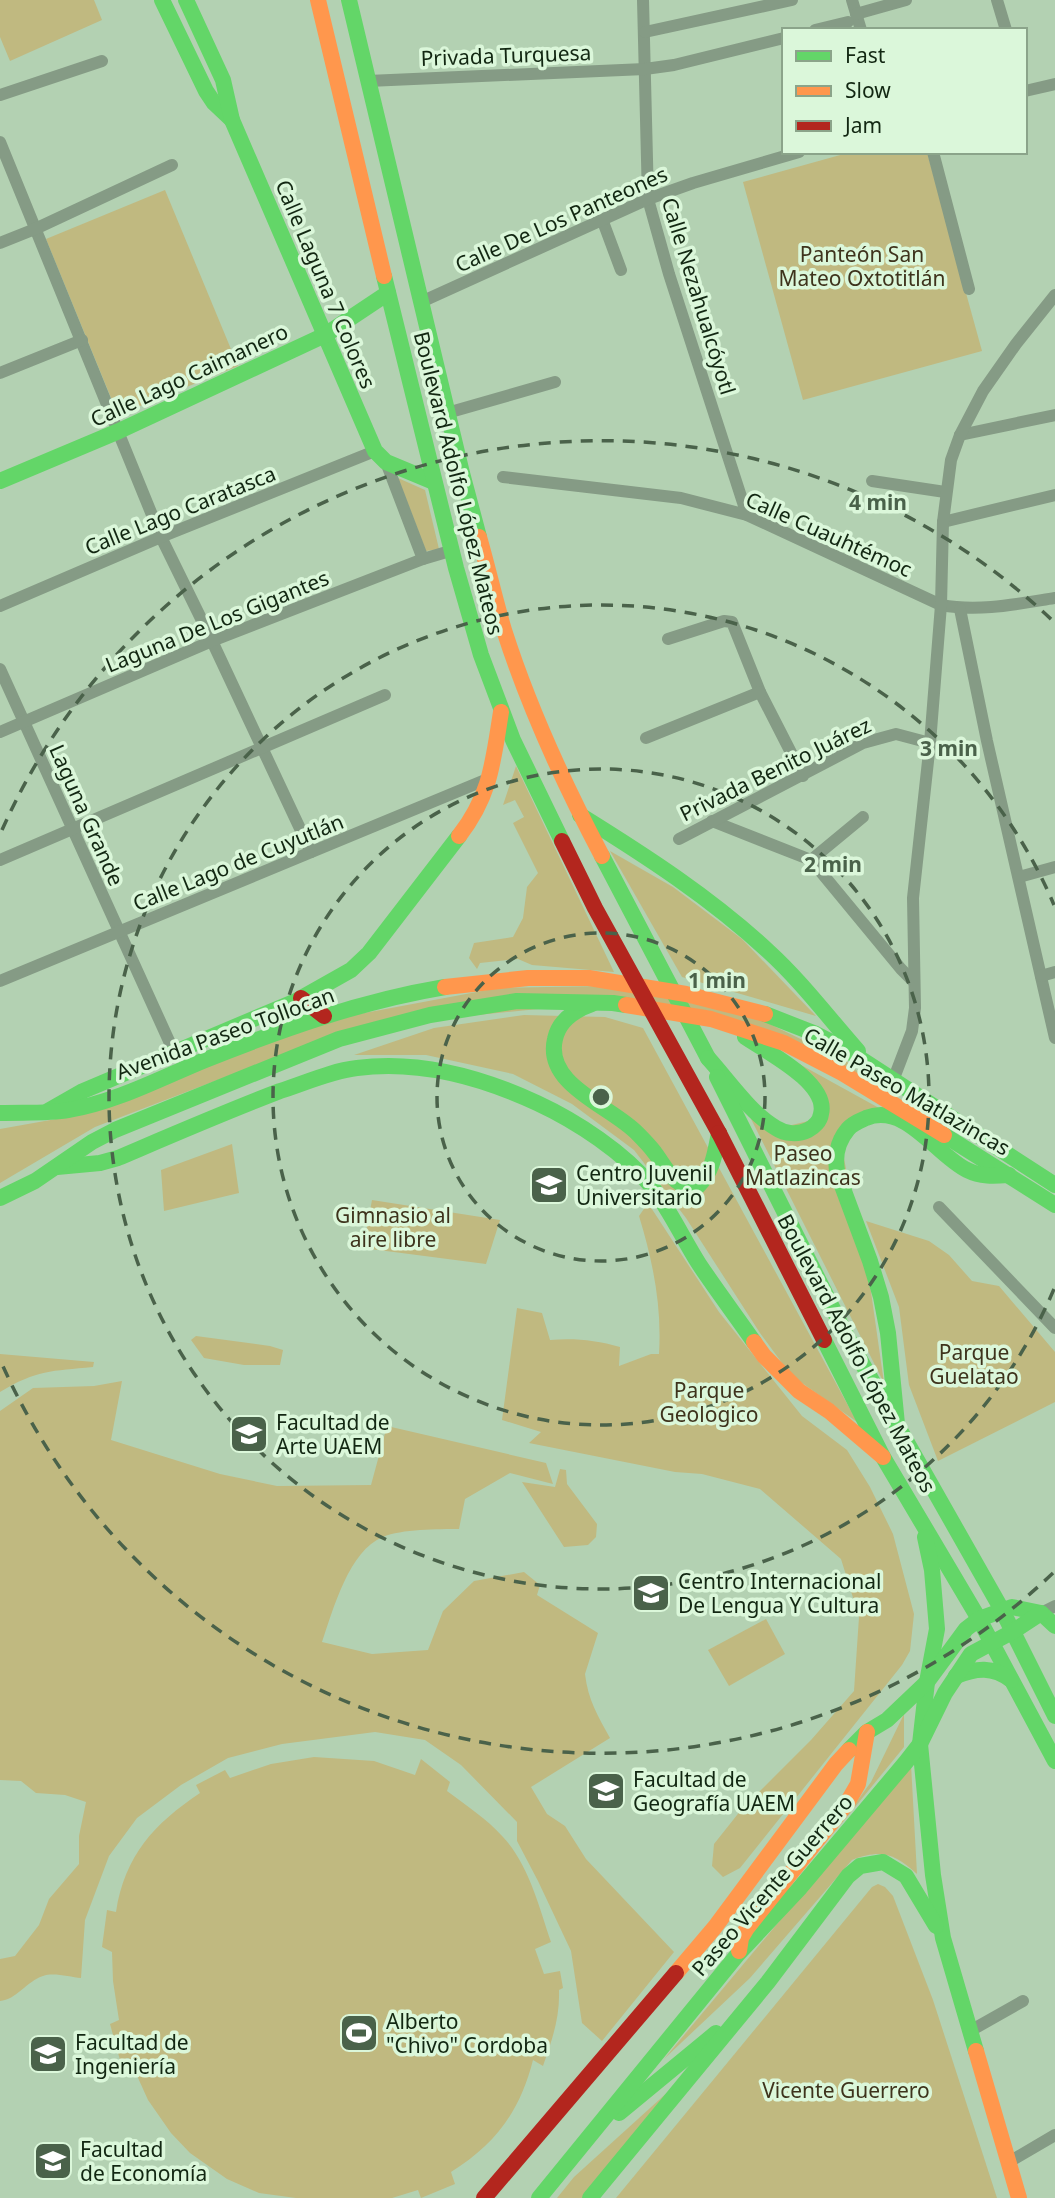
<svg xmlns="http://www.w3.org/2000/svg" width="1055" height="2198" font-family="'Noto Sans',sans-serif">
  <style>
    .green { fill: #c0b980 }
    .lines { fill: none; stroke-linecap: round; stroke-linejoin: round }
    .street { stroke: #859b85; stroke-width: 12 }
    .fast { stroke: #63d668; stroke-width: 16 }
    .slow { stroke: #ff974d; stroke-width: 16 }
    .jam { stroke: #b3261e; stroke-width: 16 }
    .ring { fill: none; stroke: #4a624a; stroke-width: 3.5; stroke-dasharray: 12 9 }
    .labels { text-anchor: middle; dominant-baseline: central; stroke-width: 7; stroke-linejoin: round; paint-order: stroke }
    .street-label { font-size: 21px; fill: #122712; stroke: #dbf7da }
    .park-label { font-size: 21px; fill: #3e331c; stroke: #dbf7da }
    .poi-label { font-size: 21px; fill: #122712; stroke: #dbf7da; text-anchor: start }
    .centre { fill: #4a624a; stroke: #dbf7da; stroke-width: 3.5 }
    .ring-label { font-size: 21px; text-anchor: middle; font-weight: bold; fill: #4a624a; stroke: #dbf7da; stroke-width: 7; stroke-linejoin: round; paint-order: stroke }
  </style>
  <rect width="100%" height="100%" fill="#b3d1b2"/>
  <g class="green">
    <path d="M0 0H94L102 20 10 61 0 37Z"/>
    <path d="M851 152H927L982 351 803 400 743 182Z"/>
    <path d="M165 190 238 366 118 415 46 239Z"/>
    <path d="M398 478 425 490 439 549 426 551Z"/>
    <path d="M516 766 614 972 532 965 518 959 480 963 477 969 469 958 474 943 513 937 523 918 527 887 538 873 513 823 524 817 515 800 503 805Z"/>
    <path d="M610 851 673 887 742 939 816 1016 682 977Z"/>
    <path d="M601 986 749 1014 846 1061 865 1078 639 999 356 1027 95 1127 0 1183V1129L84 1114 327 1020 498 988Z"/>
    <path d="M524 1015 605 1017 643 1028 857 1422 791 1375 760 1333 686 1218 634 1150 572 1104 513 1074 426 1055H354L434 1028Z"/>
    <path d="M774 1050 879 1108 838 1129 871 1292 884 1383 746 1109 767 1131 829 1116Z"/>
    <path d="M232 1144 239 1193 164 1211 161 1170Z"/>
    <path d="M372 1200 500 1220 486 1264 363 1248Z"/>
    <path d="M648 1203 719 1312 802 1416 847 1450 870 1487 893 1534 914 1614 910 1651 902 1665 740 1868 723 1877 712 1866 714 1844 741 1810 811 1740 854 1691 859 1617 841 1559 760 1489 702 1474 675 1472 529 1443 541 1432 502 1420 517 1308 542 1313 550 1340C574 1338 596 1340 620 1347L619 1366 651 1354H659C662 1306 653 1262 639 1216Z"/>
    <path d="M866 1221 929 1241 949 1255 972 1281 999 1286 1055 1352V1402L938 1461 909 1385 899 1307Z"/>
    <path d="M196 1336 270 1346 283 1350 280 1365H244L204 1358 191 1340Z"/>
    <path d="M0 1354 94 1362 93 1367C52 1371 36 1370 0 1392Z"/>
    <path d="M122 1381 111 1440 220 1474 277 1486 371 1485 387 1426 546 1463 553 1484 510 1473 465 1499 459 1529C439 1529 401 1529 383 1537 349 1550 333 1610 322 1642L372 1654 428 1650 443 1611 474 1581 524 1572 540 1585 537 1595 598 1633 585 1674C588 1700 598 1716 610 1738L531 1787 547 1814 565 1826 586 1859 674 1952 602 2041 582 2023 571 1951 538 1881 517 1841V1822L461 1765 425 1740 375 1732 282 1744 228 1758 181 1785 137 1818 109 1856 85 1920 81 1978C70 1977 53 1972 43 1976 27 1981 16 2000 0 2001V1959L15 1956 39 1925 49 1899 79 1864V1836L86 1802 65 1795 36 1793 21 1781 0 1780V1411L33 1388 94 1386Z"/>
    <path d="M560 1469 566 1470 567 1484 597 1524 596 1537 588 1545 564 1547 522 1482 555 1487Z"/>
    <path d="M766 1619 785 1654 729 1686 708 1650Z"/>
    <path d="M904 1714V1747L833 1834 871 1782Z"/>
    <path d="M314 1757 374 1761 415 1775 421 1759 450 1782 447 1791C467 1806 487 1819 503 1837 529 1865 539 1907 551 1942L535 1949 544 1974 560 1971 563 1988 559 1990C560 2018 552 2040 543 2066L533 2060C520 2111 496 2144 451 2172L455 2184 421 2198 418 2190 392 2198H296L259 2193 227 2179 190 2153 171 2133 148 2100 129 2058 120 2060 110 2024 119 2020 113 1981 112 1952 102 1947 107 1910 116 1912C125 1855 154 1824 200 1793L196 1785 225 1770 230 1778 271 1764Z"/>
    <path d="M911 1764 917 1874C894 1853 881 1849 852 1860L750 1978 664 2059Z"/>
    <path d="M878 1884 885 1887 893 1896 933 2000 997 2198H616L872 1887Z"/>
    <path d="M681 2080 582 2198H557L574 2177Z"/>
  </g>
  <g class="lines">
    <g class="street">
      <path d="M643 0 648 199 669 274 747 515"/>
      <path d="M852 0 861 30"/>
      <path d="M997 0 1006 30"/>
      <path d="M856 14 906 0"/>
      <path d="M815 30 848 22"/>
      <path d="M645 32 792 0"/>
      <path d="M368 81 645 69 674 65 784 38"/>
      <path d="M1025 91 1055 84"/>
      <path d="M0 95 102 61"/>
      <path d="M0 142 161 537 212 641 311 852"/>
      <path d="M933 152 969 289"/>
      <path d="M602 219 621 270"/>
      <path d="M0 243 35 229 172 165"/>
      <path d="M421 302 648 199 693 183 799 152"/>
      <path d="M0 373 82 340"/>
      <path d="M447 413 555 382"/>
      <path d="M960 435 1055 415"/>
      <path d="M386 462 423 559"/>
      <path d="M503 477 681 498 747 515 941 605C979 612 1017 604 1055 598"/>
      <path d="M872 481 945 492"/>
      <path d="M943 522 1055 495"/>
      <path d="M0 606 161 537 375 451"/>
      <path d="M960 609 987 741 1055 1038"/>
      <path d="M668 639 724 621 732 622 760 692 803 776"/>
      <path d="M0 669 174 1052"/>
      <path d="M0 732 212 641 423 559 450 551"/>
      <path d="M646 738 760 692"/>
      <path d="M712 821 811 860 901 969 914 982"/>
      <path d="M679 839 863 743 896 734 930 743"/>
      <path d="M0 860 385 695"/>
      <path d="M811 860 863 817"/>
      <path d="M1019 877 1055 867"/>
      <path d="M1041 976 1055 972"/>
      <path d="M0 981 490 778"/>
      <path d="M894 1078 912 1031 915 1008 913 898 930 743 941 605 943 522 951 460 960 435 983 391 1016 344 1055 295"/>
      <path d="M939 1207 1055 1328"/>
      <path d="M1041 1613 1055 1606"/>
      <path d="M970 2031 1023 2001"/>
      <path d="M1009 2162 1055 2135"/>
    </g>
    <g class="fast">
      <path d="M162 0 206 91 214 103 232 120"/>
      <path d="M186 0 223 80 232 120 375 451 386 462 434 482"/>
      <path d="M349 0 462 473 479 537"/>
      <path d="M384 276 456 568 481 655 513 740 562 841"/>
      <path d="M0 481 119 431 325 335 388 293"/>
      <path d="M580 815C646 856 711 898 768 951 801 981 828 1017 858 1051"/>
      <path d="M602 856 708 1058"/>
      <path d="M592 1004C575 1010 559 1020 555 1039 544 1085 611 1106 637 1133 644 1140 650 1146 655 1153 667 1169 675 1190 698 1186 713 1171 715 1153 719 1133"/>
      <path d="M765 1014 816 1034 847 1050 1055 1185"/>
      <path d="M708 1058C728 1080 751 1114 776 1128 785 1134 798 1135 808 1130 814 1127 820 1121 821 1114 829 1083 767 1052 745 1037"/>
      <path d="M717 1077 846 1335 1002 1610 1055 1716"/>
      <path d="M48 1111 83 1091 296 1001 351 970 369 953 459 836"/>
      <path d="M0 1113C23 1112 47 1114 69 1110 116 1102 161 1078 205 1060 283 1029 361 1001 445 987"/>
      <path d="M944 1135 1055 1205"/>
      <path d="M57 1167 100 1163 118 1158C172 1135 225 1112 280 1091 305 1083 331 1071 357 1068 418 1060 481 1077 537 1103 576 1121 625 1153 652 1187 670 1210 683 1239 699 1264 717 1291 736 1316 754 1342"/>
      <path d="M0 1198 35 1181 92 1142 115 1130 339 1039 430 1015 517 1001 613 1003 626 1005"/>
      <path d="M824 1340 883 1457 979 1619 1055 1761"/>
      <path d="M897 1424 888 1333 881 1297 870 1261 838 1175C834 1159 837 1142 848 1129 853 1123 859 1121 866 1118 906 1102 936 1155 967 1170 981 1177 994 1176 1009 1175"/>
      <path d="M925 1537 932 1570 937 1629 927 1682 920 1744 933 1875 943 1938 976 2051"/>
      <path d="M956 1676C976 1668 993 1666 1011 1680"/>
      <path d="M849 1750 867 1732 887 1720 927 1682 966 1629 979 1619 1012 1607 1041 1613 1055 1626"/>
      <path d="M619 2113 716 2033"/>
      <path d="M539 2198 738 1954 799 1889 906 1762 920 1744 945 1693 971 1654 1012 1632 1041 1613"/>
      <path d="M590 2198 768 1982 848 1876 860 1866 883 1862 906 1876 936 1926"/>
    </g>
    <g class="slow">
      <path d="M318 0 384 276"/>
      <path d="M479 537C488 568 495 600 504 630 529 708 564 784 602 856"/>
      <path d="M459 836C491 795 493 761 501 712"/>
      <path d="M445 987 528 978H589L686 994 765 1014"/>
      <path d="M626 1005 711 1019 784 1043 842 1073 944 1135"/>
      <path d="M754 1342 764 1356 799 1391 829 1411 883 1457"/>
      <path d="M739 1951 741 1938 747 1928 847 1803 858 1784 867 1732"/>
      <path d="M676 1973 715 1927 836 1764 849 1750"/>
      <path d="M976 2051 1019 2198"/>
    </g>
    <g class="jam">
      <path d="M562 841 595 908 719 1133"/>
      <path d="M301 998 324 1016"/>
      <path d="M719 1133 824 1340"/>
      <path d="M484 2198 676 1973"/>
    </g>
  </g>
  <g class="ring">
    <circle cx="601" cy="1097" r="164"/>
    <circle cx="601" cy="1097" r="328"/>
    <path d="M1054 1289A492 492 0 1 1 1054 905"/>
    <path d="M1053 1573A656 656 0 0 1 2 1364M2 830A656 656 0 0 1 1053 621"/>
  </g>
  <defs>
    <symbol id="university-square" viewBox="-11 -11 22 22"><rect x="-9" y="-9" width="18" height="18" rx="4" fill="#4a624a" stroke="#dbf7da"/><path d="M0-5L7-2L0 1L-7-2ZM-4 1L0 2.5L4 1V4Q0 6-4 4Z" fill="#fff"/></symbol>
    <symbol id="stadium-square" viewBox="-11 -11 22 22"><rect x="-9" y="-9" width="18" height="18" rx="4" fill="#4a624a" stroke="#dbf7da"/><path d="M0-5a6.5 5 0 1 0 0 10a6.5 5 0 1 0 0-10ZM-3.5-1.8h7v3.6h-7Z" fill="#fff"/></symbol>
  </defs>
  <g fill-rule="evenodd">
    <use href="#university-square" x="527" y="1163" width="44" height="44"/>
    <use href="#university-square" x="227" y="1412" width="44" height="44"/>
    <use href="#university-square" x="629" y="1571" width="44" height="44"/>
    <use href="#university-square" x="584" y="1769" width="44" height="44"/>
    <use href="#stadium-square" x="337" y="2011" width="44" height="44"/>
    <use href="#university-square" x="26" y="2032" width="44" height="44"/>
    <use href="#university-square" x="31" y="2139" width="44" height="44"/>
  </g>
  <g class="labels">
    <g class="street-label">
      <text transform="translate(506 55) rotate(-2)">Privada Turquesa</text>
      <text transform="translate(561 219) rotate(-24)">Calle De Los Panteones</text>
      <text transform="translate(326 284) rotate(67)">Calle Laguna 7 Colores</text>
      <text transform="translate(699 296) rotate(73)">Calle Nezahualcóyotl</text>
      <text transform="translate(189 375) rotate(-25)">Calle Lago Caimanero</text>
      <text transform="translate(459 483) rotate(76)">Boulevard Adolfo López Mateos</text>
      <text transform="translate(180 510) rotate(-22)">Calle Lago Caratasca</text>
      <text transform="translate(829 534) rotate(24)">Calle Cuauhtémoc</text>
      <text transform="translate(217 621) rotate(-22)">Laguna De Los Gigantes</text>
      <text transform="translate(775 769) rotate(-26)">Privada Benito Juárez</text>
      <text transform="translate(87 815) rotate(66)">Laguna Grande</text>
      <text transform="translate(238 862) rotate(-22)">Calle Lago de Cuyutlán</text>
      <text transform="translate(225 1033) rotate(-20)">Avenida Paseo Tollocan</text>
      <text transform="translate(907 1091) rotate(30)">Calle Paseo Matlazincas</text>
      <text transform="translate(857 1353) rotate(62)">Boulevard Adolfo López Mateos</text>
      <text transform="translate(772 1885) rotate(-49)">Paseo Vicente Guerrero</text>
    </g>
    <g class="park-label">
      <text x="862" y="254">Panteón San<tspan x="862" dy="24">Mateo Oxtotitlán</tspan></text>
      <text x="803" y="1153">Paseo<tspan x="803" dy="24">Matlazincas</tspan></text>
      <text x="393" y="1215">Gimnasio al<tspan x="393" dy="24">aire libre</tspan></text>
      <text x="974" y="1352">Parque<tspan x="974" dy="24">Guelatao</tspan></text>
      <text x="709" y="1390">Parque<tspan x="709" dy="24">Geologico</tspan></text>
      <text x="846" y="2090">Vicente Guerrero</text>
    </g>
    <g class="poi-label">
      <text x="576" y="1173">Centro Juvenil<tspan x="576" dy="24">Universitario</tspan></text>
      <text x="276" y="1422">Facultad de<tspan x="276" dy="24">Arte UAEM</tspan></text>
      <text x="678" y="1581">Centro Internacional<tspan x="678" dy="24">De Lengua Y Cultura</tspan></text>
      <text x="633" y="1779">Facultad de<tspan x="633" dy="24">Geografía UAEM</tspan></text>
      <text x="386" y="2021">Alberto<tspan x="386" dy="24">"Chivo" Cordoba</tspan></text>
      <text x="75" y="2042">Facultad de<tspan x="75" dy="24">Ingeniería</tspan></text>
      <text x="80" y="2149">Facultad<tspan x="80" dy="24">de Economía</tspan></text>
    </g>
  </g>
  <circle cx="601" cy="1097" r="10" class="centre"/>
  <g class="ring-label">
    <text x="878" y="510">4 min</text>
    <text x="949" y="756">3 min</text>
    <text x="833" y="872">2 min</text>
    <text x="717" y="988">1 min</text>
  </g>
  <rect x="782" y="28" width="245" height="126" fill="#dbf7da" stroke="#8ba48a" stroke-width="2"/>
  <rect x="796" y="51" width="35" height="10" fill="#63d668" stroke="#8ba48a" stroke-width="2"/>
  <text x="845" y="63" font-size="21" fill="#122712">Fast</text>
  <rect x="796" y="86" width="35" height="10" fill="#ff974d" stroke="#8ba48a" stroke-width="2"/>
  <text x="845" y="98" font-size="21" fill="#122712">Slow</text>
  <rect x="796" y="121" width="35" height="10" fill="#b3261e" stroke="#8ba48a" stroke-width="2"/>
  <text x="845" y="133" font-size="21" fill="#122712">Jam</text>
</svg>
